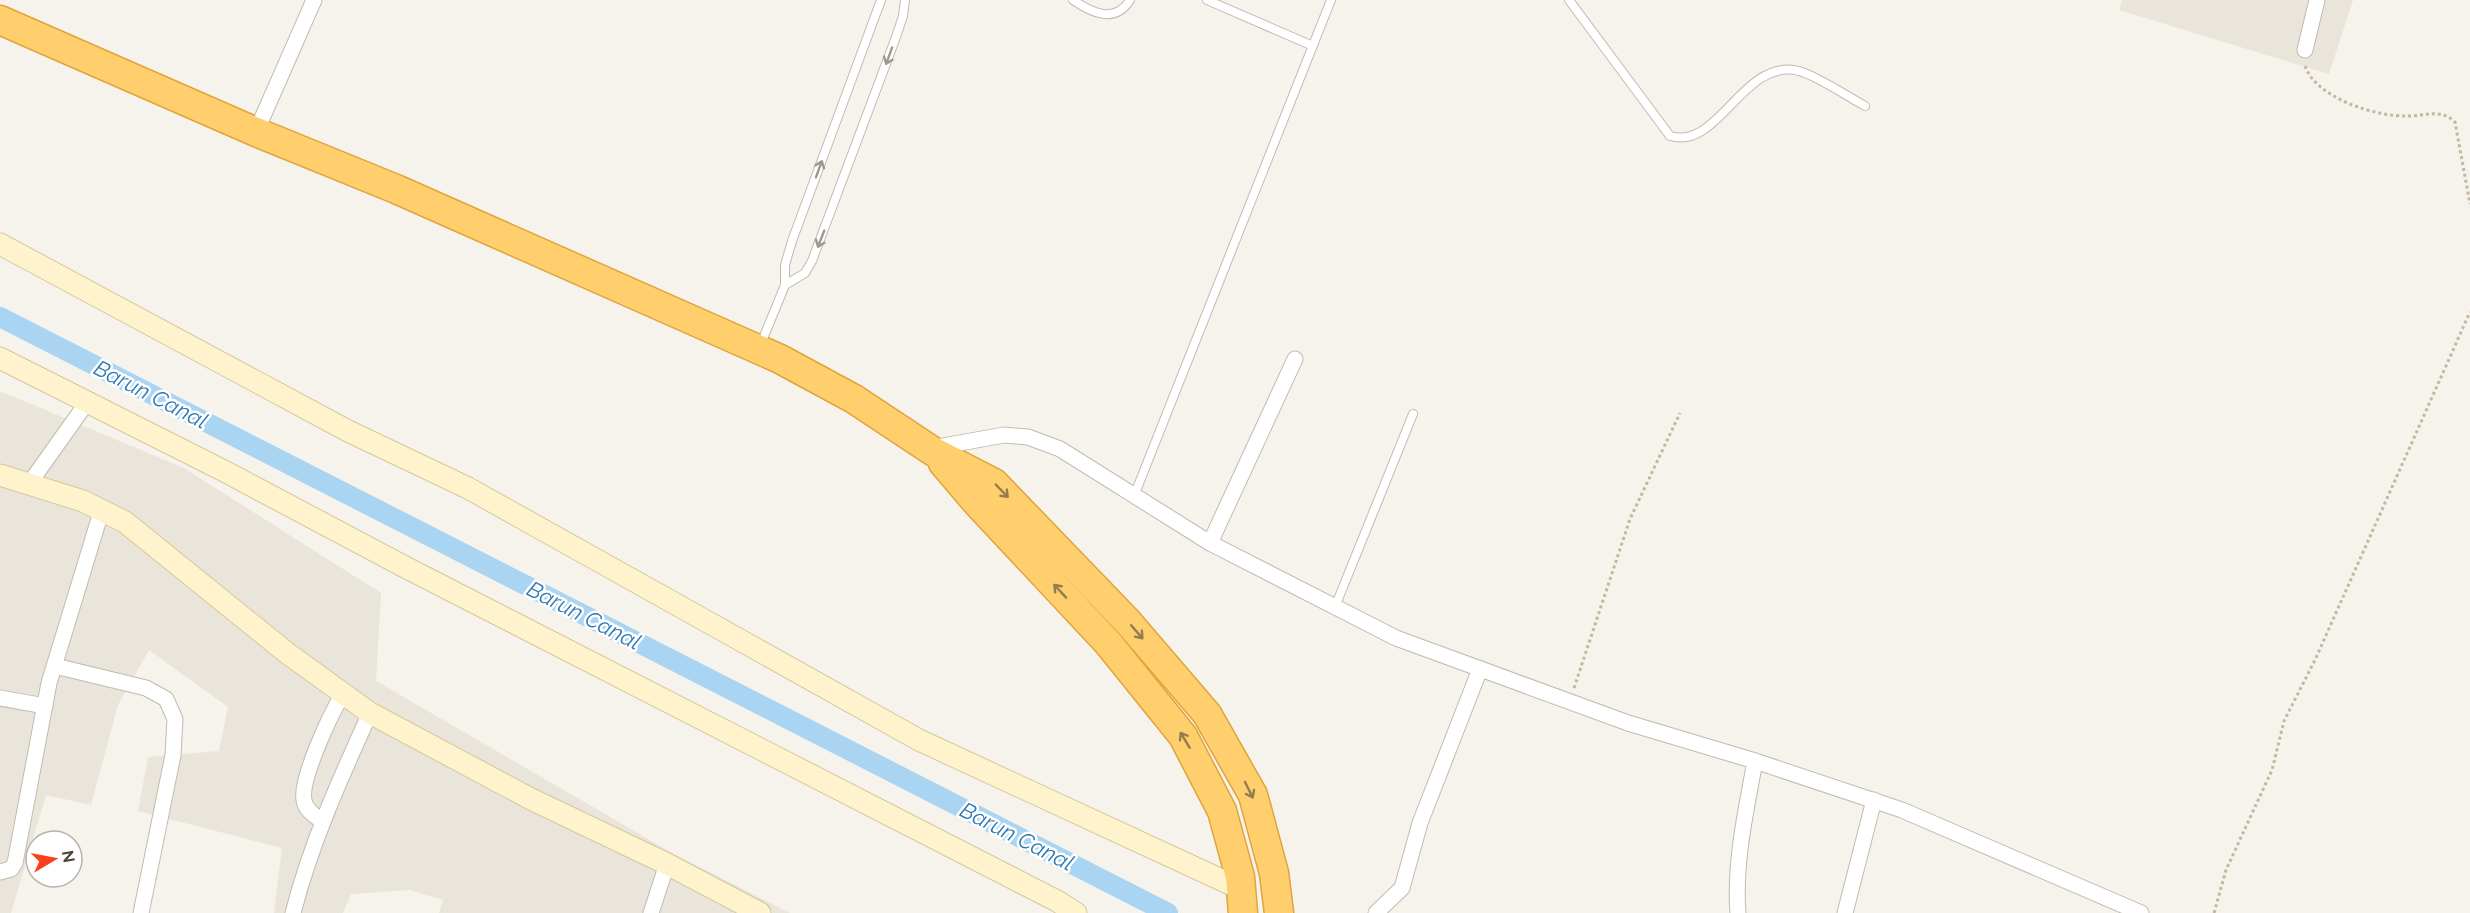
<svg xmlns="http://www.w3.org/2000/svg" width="2470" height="913" font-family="Raleway,sans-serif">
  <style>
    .residential { fill: #eae5da }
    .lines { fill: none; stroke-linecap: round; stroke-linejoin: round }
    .canal { stroke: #a9d4f2; stroke-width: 20 }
    .lane-casing { stroke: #c2bbae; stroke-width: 10 }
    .street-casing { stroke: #c2bbae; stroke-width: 17 }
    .secondary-casing { stroke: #d6c79b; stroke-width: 23 }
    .highway-casing { stroke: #e0a43c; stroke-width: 31 }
    .path { stroke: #c4b79f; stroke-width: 3; stroke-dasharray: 3 3; stroke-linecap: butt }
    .lane { stroke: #fff; stroke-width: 8 }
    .street { stroke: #fff; stroke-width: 15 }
    .secondary { stroke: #fff3cd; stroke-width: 21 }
    .highway { stroke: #ffcf6e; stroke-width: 28 }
    .oneway { stroke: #9c9892 }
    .oneway2 { stroke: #937c4e }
    .labels { text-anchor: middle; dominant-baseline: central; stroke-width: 5; stroke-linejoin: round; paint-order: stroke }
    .water-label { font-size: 22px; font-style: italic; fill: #2e7ab2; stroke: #fff }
  </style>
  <rect width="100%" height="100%" fill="#f6f3ec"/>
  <g class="residential">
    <path d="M2122 0H2353L2329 74 2119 10Z"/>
    <path d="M0 391 184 468 381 593 376 681 674 854 790 913H439L443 900 410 890 351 894 343 913H274L282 848 138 811 148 757 219 751 228 707 149 650 118 705 91 805 46 795 11 913H0Z"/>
  </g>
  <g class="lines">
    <path class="canal" d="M0 317 1168 913"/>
    <defs>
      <g id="lane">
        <path d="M1073 0C1092 13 1115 24 1130 0"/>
        <path d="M1207 0 1313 46"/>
        <path d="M1569 0 1670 136C1719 151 1743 57 1799 71 1817 76 1847 96 1865 106"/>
        <path d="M785 285 805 273 812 261 896 37 903 16 905 0"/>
        <path d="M760 346 785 285V265L792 241 881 0"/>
        <path d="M1134 496 1331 0"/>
        <path d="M1335 607 1413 414"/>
      </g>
      <g id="street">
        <path d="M2305 50 2317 0"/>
        <path d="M256 132 314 0"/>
        <path d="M932 448 1004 435 1028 437 1060 449 1210 543 1396 638 1628 723 1755 761 1902 810 2141 913"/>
        <path d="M29 484 88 401"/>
        <path d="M1210 543 1295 359"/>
        <path d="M55 666 146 688 166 699 175 719 173 755 141 913"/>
        <path d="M0 698 45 706"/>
        <path d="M322 821C315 816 305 810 304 800 300 779 331 713 343 694"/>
        <path d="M0 872 11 869 15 863 49 683 102 509"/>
        <path d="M293 913C311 843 340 779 370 713"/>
        <path d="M651 913 667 864"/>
        <path d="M1376 913 1402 888 1420 823 1480 669"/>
        <path d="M1738 913C1734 863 1746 811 1755 761"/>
        <path d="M1845 913 1874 800"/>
      </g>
      <g id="secondary">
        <path d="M0 244 348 431 468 488 919 740 1241 889"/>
        <path d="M0 358 226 472 405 567 1057 901 1076 913"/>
        <path d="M0 475 83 501 125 522 287 653 370 713 531 799 667 864 760 913"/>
      </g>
      <g id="highway">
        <path d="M0 20 256 132 396 189 780 359 854 399 934 452 994 483 1128 622 1207 714 1253 795 1274 873 1279 913"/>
        <path d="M943 463 977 503 1108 643 1183 736 1222 811 1240 877 1243 913"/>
      </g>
    </defs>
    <use href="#lane" class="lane-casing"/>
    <use href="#street" class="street-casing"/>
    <use href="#secondary" class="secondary-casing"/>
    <use href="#highway" class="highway-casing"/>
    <g class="path">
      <path d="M2305 66C2316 98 2376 117 2408 116 2426 116 2440 108 2455 122L2470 204"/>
      <path d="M1574 688 1630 519 1680 413"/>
      <path d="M2214 913 2226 870 2272 770 2284 721 2315 660 2470 312"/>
    </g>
    <use href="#lane" class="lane"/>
    <use href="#street" class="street"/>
    <use href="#secondary" class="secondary"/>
    <use href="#highway" class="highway"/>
  </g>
  <defs><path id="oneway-shaft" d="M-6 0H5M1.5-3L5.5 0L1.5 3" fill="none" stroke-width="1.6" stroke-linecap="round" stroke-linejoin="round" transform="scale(1.5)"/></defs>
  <g class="oneway">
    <use href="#oneway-shaft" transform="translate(889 56) rotate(110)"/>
    <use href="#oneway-shaft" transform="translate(819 169) rotate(-70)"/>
    <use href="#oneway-shaft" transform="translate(821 239) rotate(111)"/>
  </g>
  <g class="oneway2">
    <use href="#oneway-shaft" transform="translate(1002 491) rotate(46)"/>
    <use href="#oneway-shaft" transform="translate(1060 591) rotate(-133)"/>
    <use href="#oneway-shaft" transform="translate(1137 632) rotate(49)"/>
    <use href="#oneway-shaft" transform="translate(1185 740) rotate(-121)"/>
    <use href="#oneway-shaft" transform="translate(1249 790) rotate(64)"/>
  </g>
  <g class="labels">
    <g class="water-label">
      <text transform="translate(151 394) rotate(27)">Barun Canal</text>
      <text transform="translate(584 615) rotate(27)">Barun Canal</text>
      <text transform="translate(1017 836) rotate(27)">Barun Canal</text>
    </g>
  </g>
  <g transform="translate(54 859) rotate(80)"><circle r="28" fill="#ffffff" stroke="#b7b4b0" stroke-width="1.5"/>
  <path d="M0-4.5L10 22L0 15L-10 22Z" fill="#fc3f1d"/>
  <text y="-9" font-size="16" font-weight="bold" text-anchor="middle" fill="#4b4439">N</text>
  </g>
</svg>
